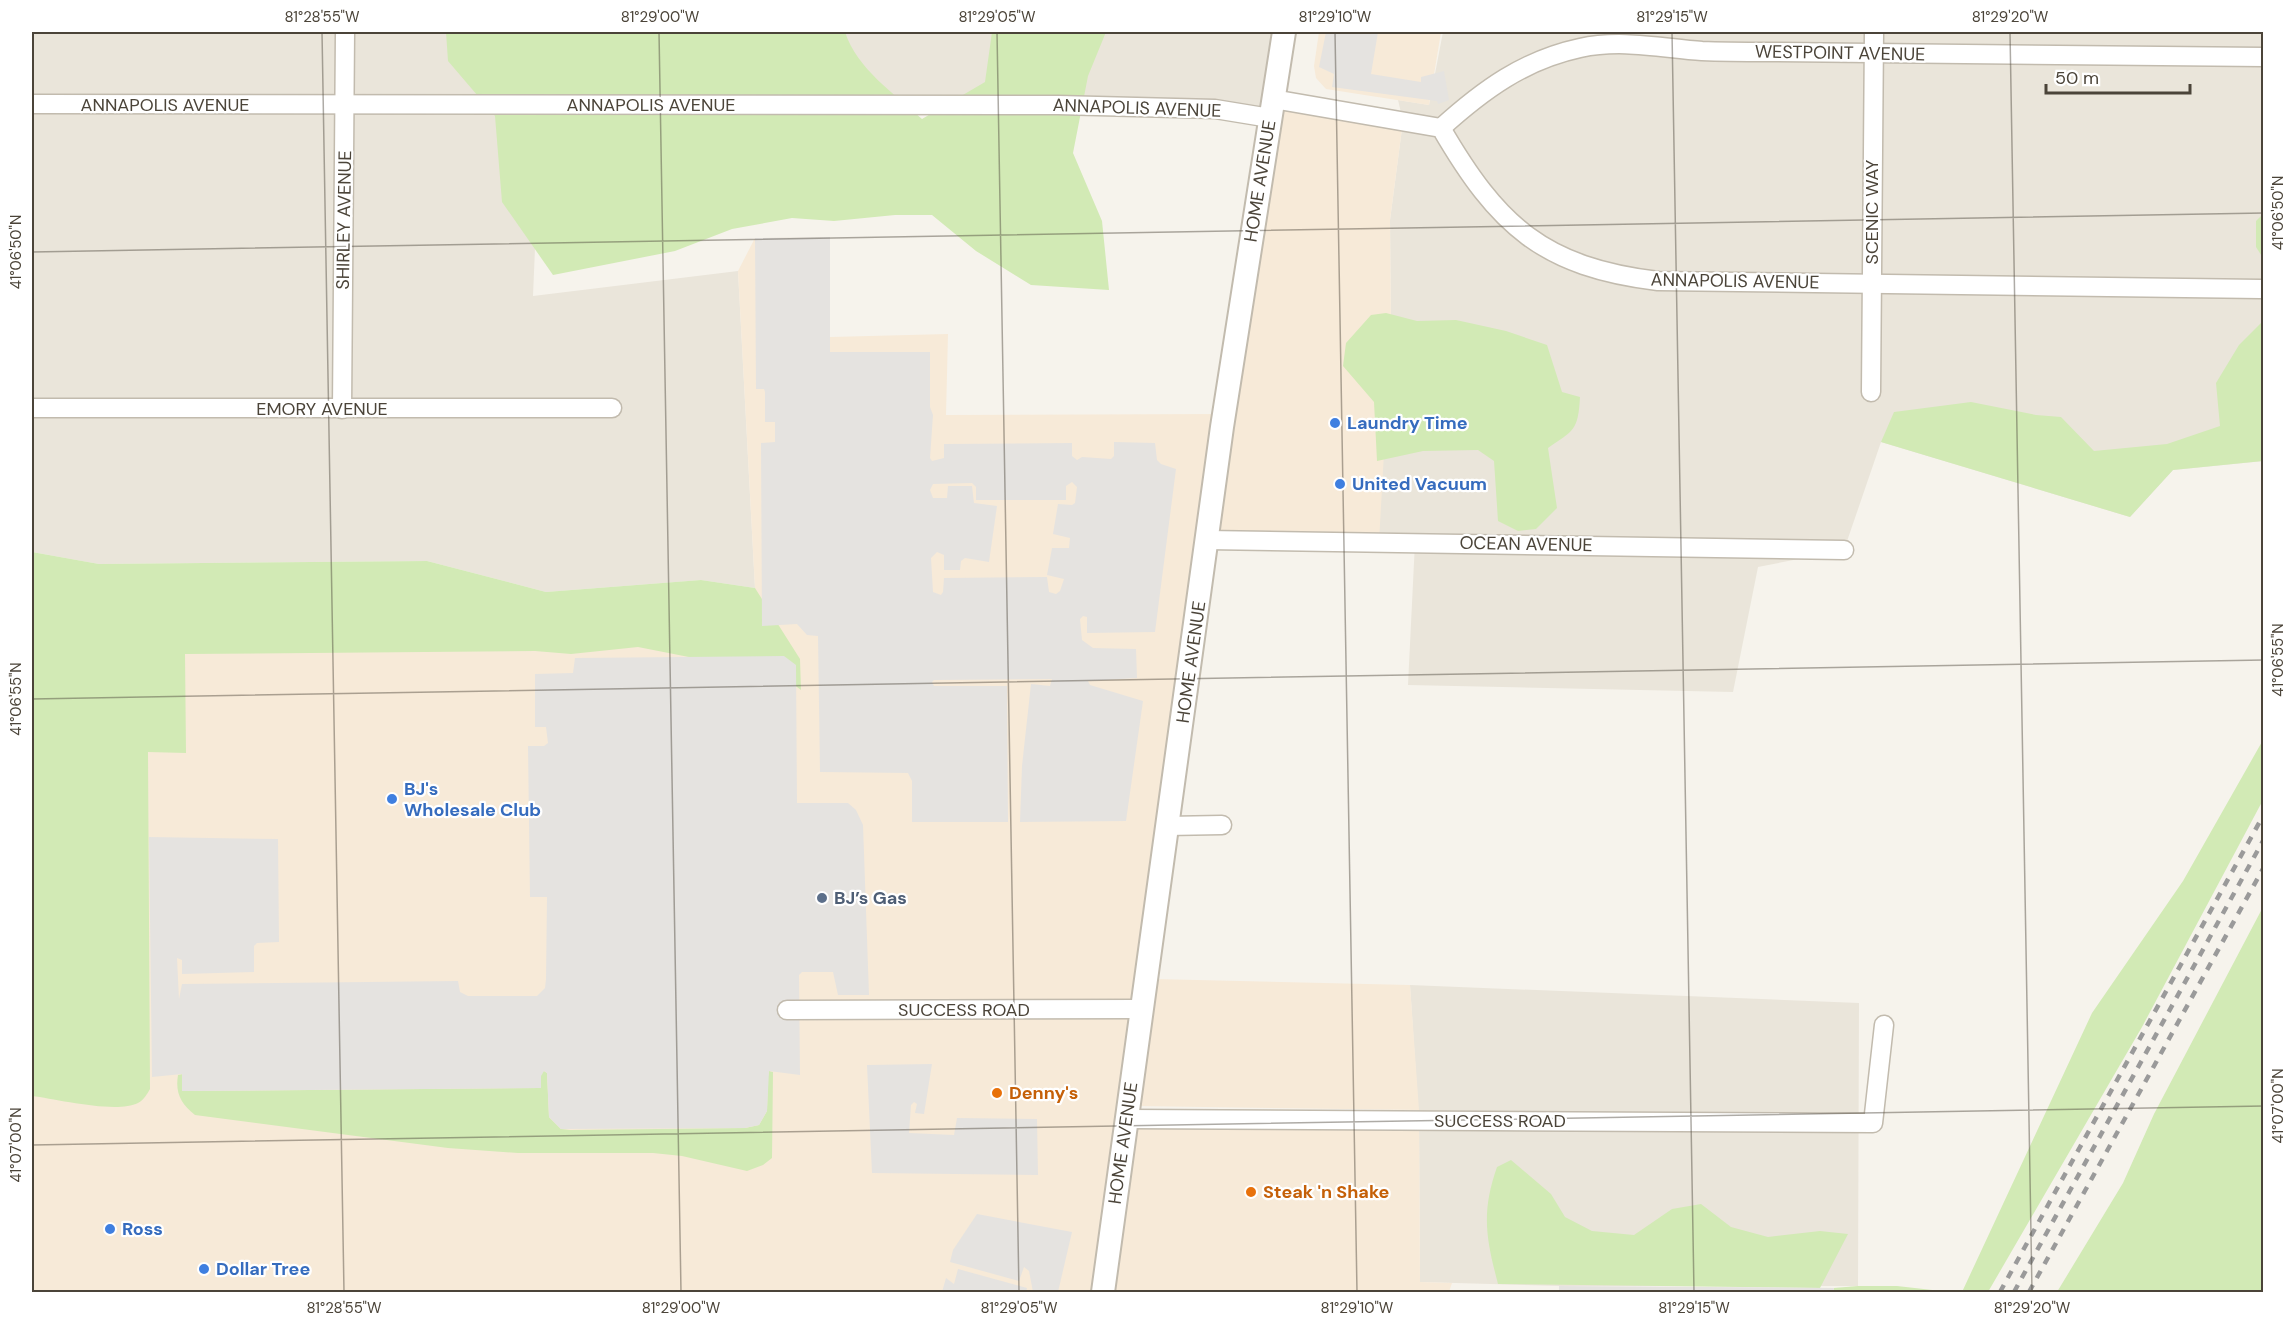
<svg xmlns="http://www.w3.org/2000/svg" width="2295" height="1324" font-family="'DM Sans',sans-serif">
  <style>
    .residential { fill: #eae5da }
    .commercial { fill: #f7ead8 }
    .green { fill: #d2eab5 }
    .parking { fill: #e5e3e0; fill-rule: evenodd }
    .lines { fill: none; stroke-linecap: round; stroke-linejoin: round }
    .minor-casing { stroke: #c2bbae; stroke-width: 21 }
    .tertiary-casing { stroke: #c2bbae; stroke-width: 26 }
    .minor { stroke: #fff; stroke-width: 18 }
    .tertiary { stroke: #fff; stroke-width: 22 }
    .rail { stroke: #9a9a9a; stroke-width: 4.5; stroke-dasharray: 8 8; stroke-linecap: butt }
    .ticks { fill: none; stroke: #4b4439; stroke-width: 1.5; stroke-opacity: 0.45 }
    .shop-dot { fill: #3f7fe0; stroke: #fff; stroke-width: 2 }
    .service-dot { fill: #5c6f8a; stroke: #fff; stroke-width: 2 }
    .food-dot { fill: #e8710a; stroke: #fff; stroke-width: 2 }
    .labels { text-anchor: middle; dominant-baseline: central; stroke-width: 4.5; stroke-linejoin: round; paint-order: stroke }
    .street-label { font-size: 18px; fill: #4b4439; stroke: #fff }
    .shop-label { font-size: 18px; font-weight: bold; fill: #366cbe; stroke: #fff; text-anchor: start }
    .service-label { font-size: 18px; font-weight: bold; fill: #4e5e75; stroke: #fff; text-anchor: start }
    .food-label { font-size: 18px; font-weight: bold; fill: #c56008; stroke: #fff; text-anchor: start }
    .neatline { fill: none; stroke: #4b4439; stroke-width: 2 }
    .ticks-label { font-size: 15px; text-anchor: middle; fill: #4b4439 }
  </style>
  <rect width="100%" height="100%" fill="#f6f3ec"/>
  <g class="residential">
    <path d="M32 32H1284L1270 118 1215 109 541 105 533 296 738 271 755 588 701 580 546 592 427 561 99 564 32 552Z"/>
    <path d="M1443 32H2263V461L2173 470 2130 517 1881 442 1844 550 1758 567 1733 692 1408 685 1415 542 1378 537 1391 328 1390 220 1403 121 1398 100 1429 105Z"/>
    <path d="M1410 985 1859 1003 1858 1286H1559L1420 1282 1419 1121Z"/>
  </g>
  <g class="commercial">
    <path d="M1319 32H1441L1429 105 1326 89 1316 78 1314 66Z"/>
    <path d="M1273 99 1403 121 1390 220 1391 328 1379 542 1207 540 1126 1119 1419 1121 1420 1282 1452 1283 1449 1292H32V592H546L755 588 738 271 755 238 830 237V337L948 334 946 415 1224 414Z"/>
    <path d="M1154 979 1410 985 1419 1110 1136 1106Z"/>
  </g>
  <g class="green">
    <path d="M446 32H845C857 69 894 93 922 119L985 82 992 32H1106L1088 76 1073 153 1102 221 1109 290 1031 285 976 251 932 215H895L834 221 792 218 732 229 675 251 553 275 502 202 495 116 448 61Z"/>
    <path d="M2263 214V258L2256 247V221Z"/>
    <path d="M1386 313 1417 321 1456 320 1506 331 1547 345 1562 392 1580 397C1578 431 1574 430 1548 448L1557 508 1536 529 1518 531 1498 521 1494 461 1478 450 1423 451 1377 461 1374 402 1343 366 1346 343 1371 315Z"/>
    <path d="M2263 321V461L2173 470 2130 517 1881 442 1894 412 1971 402 2036 415 2061 417 2094 451 2167 444 2220 426 2216 383 2239 345Z"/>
    <path d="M32 552 99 564 427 561 546 592 701 580 755 588 800 659 801 690 781 675 638 647 571 654 535 651 185 654 186 753 148 752 150 1089C147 1094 144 1100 138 1103 116 1114 57 1099 32 1096Z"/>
    <path d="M2263 740V800L2142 1027 1988 1292H1962L2092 1013 2183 881Z"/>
    <path d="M2263 907V1292H2057L2123 1183 2154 1114Z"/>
    <path d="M544 1071 547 1073 549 1117 561 1129 570 1130 745 1128 759 1125 767 1111 768 1076 769 1071 773 1072 772 1158 763 1165 747 1171 682 1156 653 1153H518L448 1148 195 1115C181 1104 175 1093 178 1075L183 1074V1091L540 1088 541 1072Z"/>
    <path d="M1511 1160 1551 1194 1565 1217 1592 1231 1634 1235 1672 1209 1701 1204 1731 1227 1768 1237 1820 1231 1848 1234 1820 1288 1498 1284C1486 1238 1481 1213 1497 1167Z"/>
    <path d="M1858 1286H1897L1950 1292H1833L1834 1288Z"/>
  </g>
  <g class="parking">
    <path d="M1326 32H1378L1371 74 1421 82V77L1444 71 1449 100 1438 104 1437 101 1332 87 1334 74 1319 67Z"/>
    <path d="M830 237V352H930V407L933 415 930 458 932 461 944 458V444L1072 443V456L1077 460 1082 457 1111 459 1114 456V442L1155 443 1157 460 1161 464 1176 469 1155 632 1087 633V617L1083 616 1080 619 1082 640 1093 648 1136 649 1137 678 1088 681 1090 685 1143 701 1126 821 1020 822 1022 766 1031 684 1050 686 1052 679 934 680 932 682 934 686H1007L1008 822H912V781L908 773 820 772 818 636 807 635 797 624 762 626 761 443 775 442V422H765V392L764 389H756L755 238ZM1072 482 1077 487 1075 503 1072 505 1058 504 1053 534 1070 538 1069 548H1052L1047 575 1064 579 1060 591 1056 594 1049 592 1047 577 944 578 943 592 941 595 933 592 931 558 937 552 944 555V570H960L961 561 965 558 989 562 997 506 974 503 972 486H948L947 498H933L930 490 933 484 972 483 976 487V500H1066V486Z"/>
    <path d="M784 656 796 665 797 803H848L856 810 863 825 869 995H838L833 972H802L799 975 800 1075 769 1071 767 1111 759 1125 745 1128 561 1129 549 1117 547 1073 544 1071 541 1076V1088L182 1091V1074L152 1077 149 837 278 839 279 942 257 943 254 946V972L182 974V960L177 958 179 999 182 984 458 981 460 992 468 996H537L545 988 546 979 547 897H530L528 746H544L548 743 546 727H535V674L573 673 575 658Z"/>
    <path d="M932 1064 924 1114 915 1113 917 1104 914 1102 911 1105 909 1133 954 1135 957 1118 1037 1119 1038 1175 872 1173 867 1065Z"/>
    <path d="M977 1214 1072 1232 1058 1292H1033L1029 1271 1024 1267 1019 1281 950 1262 953 1250Z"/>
    <path d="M958 1269 1027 1288 1026 1292H942L946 1278 954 1284Z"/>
    <path d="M1559 1286 1834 1288 1833 1292H1559Z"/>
  </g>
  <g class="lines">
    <defs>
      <g id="minor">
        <path d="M1273 99 1441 128C1498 226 1543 267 1658 281L2261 289"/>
        <path d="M32 104 1058 105 1215 109 1270 118"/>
        <path d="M1441 128C1483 90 1524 60 1580 48 1621 39 1661 48 1702 51 1724 52 1747 52 1770 52 1934 55 2099 56 2264 57"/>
        <path d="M1871 392 1874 32"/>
        <path d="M32 408H612"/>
        <path d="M342 409 345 32"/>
        <path d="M1207 540 1844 550"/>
        <path d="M1167 826 1222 825"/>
        <path d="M787 1010 1142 1009"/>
        <path d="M1127 1119 1873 1123 1884 1025"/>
      </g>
      <path id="tertiary" d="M1103 1292 1222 427 1284 32"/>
    </defs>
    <use href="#minor" class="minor-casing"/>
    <use href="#tertiary" class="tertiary-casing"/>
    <use href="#minor" class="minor"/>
    <use href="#tertiary" class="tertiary"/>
    <g class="rail">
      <path d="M2000 1292 2264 814"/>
      <path d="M2014 1292 2264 839"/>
      <path d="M2029 1292 2264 867"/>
    </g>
  </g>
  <path class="ticks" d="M322 32 344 1292M659 32 681 1292M997 32 1019 1292M1335 32 1357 1292M1672 32 1694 1292M2010 32 2032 1292M32 252 2264 213M32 699 2264 660M32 1145 2264 1106"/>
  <g class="shop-dot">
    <circle cx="1335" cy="423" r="6"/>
    <circle cx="1340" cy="484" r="6"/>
    <circle cx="392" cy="799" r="6"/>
    <circle cx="110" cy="1229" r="6"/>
    <circle cx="204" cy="1269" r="6"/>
  </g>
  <circle class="service-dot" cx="822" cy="898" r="6"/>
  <g class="food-dot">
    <circle cx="997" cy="1093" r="6"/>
    <circle cx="1251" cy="1192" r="6"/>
  </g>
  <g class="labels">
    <g class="street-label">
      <text transform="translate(1840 53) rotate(1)">WESTPOINT AVENUE</text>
      <text x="165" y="105">ANNAPOLIS AVENUE</text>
      <text x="651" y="105">ANNAPOLIS AVENUE</text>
      <text transform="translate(1137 108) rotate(2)">ANNAPOLIS AVENUE</text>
      <text transform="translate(1260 181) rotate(-81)">HOME AVENUE</text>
      <text transform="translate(1872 212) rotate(-90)">SCENIC WAY</text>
      <text transform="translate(344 220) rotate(-89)">SHIRLEY AVENUE</text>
      <text transform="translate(1735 281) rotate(1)">ANNAPOLIS AVENUE</text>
      <text x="322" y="409">EMORY AVENUE</text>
      <text transform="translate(1526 544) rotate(1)">OCEAN AVENUE</text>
      <text transform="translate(1191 662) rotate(-82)">HOME AVENUE</text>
      <text x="964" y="1010">SUCCESS ROAD</text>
      <text x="1500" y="1121">SUCCESS ROAD</text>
      <text transform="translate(1123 1143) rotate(-82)">HOME AVENUE</text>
    </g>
    <g class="shop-label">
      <text x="1347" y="423">Laundry Time</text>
      <text x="1352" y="484">United Vacuum</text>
      <text x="404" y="789">BJ's<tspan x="404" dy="21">Wholesale Club</tspan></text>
      <text x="122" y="1229">Ross</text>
      <text x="216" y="1269">Dollar Tree</text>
    </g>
    <g class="service-label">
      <text x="834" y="898">BJ’s Gas</text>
    </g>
    <g class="food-label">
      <text x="1009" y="1093">Denny's</text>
      <text x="1263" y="1192">Steak 'n Shake</text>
    </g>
  </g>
  <rect width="2295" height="1324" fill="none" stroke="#ffffff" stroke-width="66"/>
  <path d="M2046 84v9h144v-9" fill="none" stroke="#4b4439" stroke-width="3"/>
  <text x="2055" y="84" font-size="18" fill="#4b4439" stroke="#ffffff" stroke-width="4.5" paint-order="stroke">50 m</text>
  <rect x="33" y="33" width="2229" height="1258" class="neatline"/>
  <g class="ticks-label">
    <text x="322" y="22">81°28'55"W</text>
    <text x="660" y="22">81°29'00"W</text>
    <text x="997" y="22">81°29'05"W</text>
    <text x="1335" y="22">81°29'10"W</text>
    <text x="1672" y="22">81°29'15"W</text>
    <text x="2010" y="22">81°29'20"W</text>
    <text transform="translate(2278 213) rotate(-90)" y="5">41°06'50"N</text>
    <text transform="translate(16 252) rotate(-90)" y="5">41°06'50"N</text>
    <text transform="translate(2278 660) rotate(-90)" y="5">41°06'55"N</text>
    <text transform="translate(16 699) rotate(-90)" y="5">41°06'55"N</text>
    <text transform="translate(2278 1106) rotate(-90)" y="5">41°07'00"N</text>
    <text transform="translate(16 1145) rotate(-90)" y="5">41°07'00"N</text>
    <text x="344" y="1313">81°28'55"W</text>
    <text x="681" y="1313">81°29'00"W</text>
    <text x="1019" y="1313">81°29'05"W</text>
    <text x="1357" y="1313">81°29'10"W</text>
    <text x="1694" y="1313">81°29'15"W</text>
    <text x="2032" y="1313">81°29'20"W</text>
  </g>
</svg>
